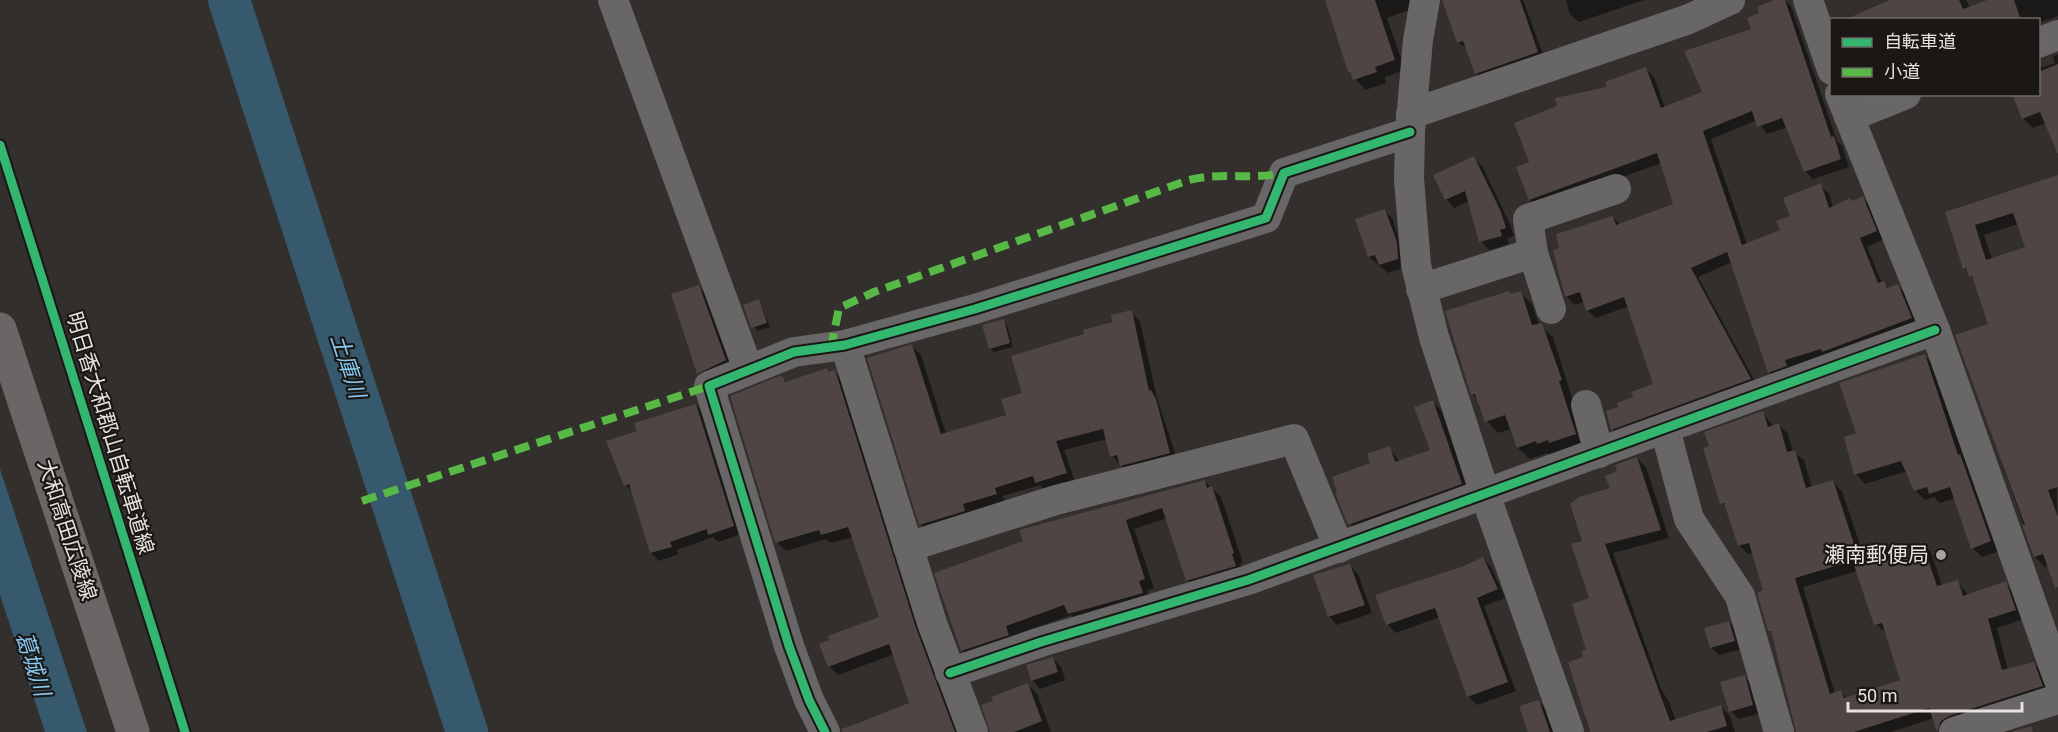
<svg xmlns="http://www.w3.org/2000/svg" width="2058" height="732" font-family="Roboto,'Noto Sans JP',sans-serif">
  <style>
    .water { fill: #37596e }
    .shadow { fill: #0007; fill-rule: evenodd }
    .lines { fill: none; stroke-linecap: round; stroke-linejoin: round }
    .river { stroke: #37596e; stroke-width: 42 }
    .building { fill: #4f4543; fill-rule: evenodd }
    .minor { stroke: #686666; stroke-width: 30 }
    .major { stroke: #696665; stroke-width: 33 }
    .quiet { stroke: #58b947; stroke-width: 8; stroke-dasharray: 15 8; stroke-linecap: butt }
    .cycleway-casing { stroke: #1a1715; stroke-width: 13 }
    .cycleway { stroke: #33b770; stroke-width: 9 }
    .poi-dot { fill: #a7a3a0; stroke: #1a1715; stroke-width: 2 }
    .labels { text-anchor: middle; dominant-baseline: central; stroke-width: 4.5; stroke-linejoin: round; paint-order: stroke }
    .street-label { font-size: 21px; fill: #e6e2de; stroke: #1a1715 }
    .poi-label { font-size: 21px; fill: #e6e2de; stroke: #1a1715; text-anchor: end }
    .water-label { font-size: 22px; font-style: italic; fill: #88c9f2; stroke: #1a1715 }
  </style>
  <rect width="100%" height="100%" fill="#322f2c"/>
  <path class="water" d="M0 469 87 732H45L0 595Z"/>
  <g class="shadow">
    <path d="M1325 0H1422L1419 6 1387 18 1405 70 1385 77 1386 83 1365 90 1349 71Z"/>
    <path d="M1487 0H1523L1545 60 1484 80 1476 73 1468 49 1458 43Z"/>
    <path d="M1566 0H1644L1579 22 1570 14Z"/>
    <path d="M1778 0H1785L1791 6 1837 141 1842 146 1849 167 1813 179 1805 171 1788 127 1767 134 1757 120 1711 139 1747 245 1782 231 1820 185 1829 194 1833 207 1862 198 1871 206 1884 239 1867 247 1882 283 1890 288 1897 286 1906 294 1919 327 1778 380 1769 372 1732 262 1698 277 1758 387 1620 437 1612 429 1620 407 1655 385 1629 306 1596 318 1587 310 1584 302 1575 305 1567 297 1555 251 1613 217 1620 225 1675 205 1661 163 1539 208 1530 200 1518 168 1531 163 1609 88 1646 69 1654 77 1665 108 1704 93 1753 30 1761 14Z"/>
    <path d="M1894 0H1966L1970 8 1991 0H2058V16L2038 23V20H1848Z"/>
    <path d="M2058 54V156L2046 123 2033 128 2023 118 2038 94V69L2055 63 2053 57Z"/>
    <path d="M1473 158 1482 166 1509 222 1514 236 1507 238 1509 244 1489 250 1481 241 1469 201 1454 208 1446 199Z"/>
    <path d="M2058 177 2057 500 2058 571 2051 564 2045 567 2035 557 1957 335 1989 325 1976 282 1964 268 1947 213ZM2018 224 2027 248 1992 259 1984 235Z"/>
    <path d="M1385 211 1393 219 1406 267 1388 273 1369 257Z"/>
    <path d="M698 287 707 295 734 369 707 381 698 373Z"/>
    <path d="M1520 293 1532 304 1539 325 1553 337 1587 446 1550 455 1547 453 1530 459 1518 448 1511 429 1498 433 1487 421 1479 401 1472 394 1512 295Z"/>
    <path d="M759 301 770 327 757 331 745 306Z"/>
    <path d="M1131 312 1140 321 1157 398 1178 462 1130 474 1112 456 1107 439 1064 450 1075 482 1045 491 1040 485 1003 496 1005 503 930 533 921 524 869 359 912 346 921 355 946 434 1007 416 1024 394 1086 335Z"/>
    <path d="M1004 321 1007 325 1013 347 994 352 990 348Z"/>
    <path d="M1925 356 1934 365 2000 551 1982 557 1972 548 1955 498 1940 503 1934 497 1925 500 1916 491 1907 471 1865 484 1856 474 1858 434Z"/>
    <path d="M826 370 829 373 834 371 843 380 959 732H859L856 723 911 704 894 654 838 675 829 666 881 618 853 537 831 543 826 539 786 551 777 542 782 377 787 383Z"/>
    <path d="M1433 402 1441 410 1469 492 1358 533 1350 524 1372 464 1389 448 1400 462 1432 451Z"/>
    <path d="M696 405 704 413 741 534 718 542 713 537 677 550 679 554 659 561 651 553 633 493 626 485Z"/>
    <path d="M1763 413 1773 426 1779 425 1788 434 1793 452 1804 460 1812 488 1833 482 1842 491 1865 560 1922 543 1931 552 1942 586 1957 581 1968 595 2005 583 2014 592 2024 619 1997 628 2008 670 2034 664 2043 673 2051 695 1944 732 1934 718 1891 732H1797L1786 680 1759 594 1765 591 1753 553 1748 554 1739 545 1727 508 1722 503ZM1857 571 1876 624 1887 633 1902 681 1847 698 1841 692 1835 694 1803 587Z"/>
    <path d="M1637 458 1646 467 1669 538 1613 553 1661 689 1669 702 1676 721 1721 707 1730 716 1735 732H1590L1585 719V658L1591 599 1584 542 1619 472Z"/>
    <path d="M1204 481 1221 497 1243 563 1240 564 1244 575 1196 589 1187 580 1167 518 1134 529 1154 588 1147 590 1151 602 1078 623 1071 615 1014 635 1017 644 971 659 962 650 1025 542 1021 531Z"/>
    <path d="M1483 559 1491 567 1505 598 1484 606 1516 691 1477 705 1468 696 1440 617 1396 633 1387 624Z"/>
    <path d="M1350 566 1358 574 1372 613 1337 625 1329 616 1315 576Z"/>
    <path d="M1729 622 1737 631 1742 649 1719 655 1711 647Z"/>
    <path d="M1052 658 1061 667 1065 680 1040 689 1032 680Z"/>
    <path d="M1744 677 1753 685 1761 713 1739 719 1730 711Z"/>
    <path d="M1028 685 1037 694 1051 732H991Z"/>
    <path d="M1538 701 1548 711 1555 732H1530Z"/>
  </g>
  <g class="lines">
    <path class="river" d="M229 0 467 732"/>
  </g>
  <g class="building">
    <path d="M1325 0H1375L1395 60 1375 67 1377 72 1353 80 1350 72H1348Z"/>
    <path d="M1442 0H1520L1538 52 1475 74 1463 41 1457 43Z"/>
    <path d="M1774 0H1785L1831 137 1834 136 1841 159 1804 172 1782 118 1757 127 1752 111 1703 131 1742 245 1780 230 1776 221 1790 216 1783 198 1821 183 1829 208 1850 198 1852 201 1863 196 1877 231 1860 238 1878 283 1884 281 1887 288 1898 284 1912 318 1822 352 1821 349 1785 360 1787 366 1768 373 1727 252 1691 268 1751 379 1611 430 1606 411 1618 407 1617 403 1633 397 1631 392 1653 384 1624 297 1586 311 1580 292 1565 297 1553 250 1559 248 1556 234 1613 216 1616 225 1673 204 1657 153 1529 200 1516 167 1529 162 1514 123 1557 106 1555 98 1607 87 1605 82 1646 67 1661 108 1702 92 1684 51 1751 29 1747 18 1759 13 1757 7Z"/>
    <path d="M1890 0H1959L1963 9 1987 0H2014L2021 20H1844Z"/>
    <path d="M2058 64V155L2040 112 2022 119 2012 94H2038V72Z"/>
    <path d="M1474 156 1501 212 1506 228 1500 230 1502 236 1479 242 1465 191 1445 200 1433 175Z"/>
    <path d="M2058 175V487L2048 490 2058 517V587L2055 588 2043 554 2034 557 2022 525H2025L1955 335 1988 324 1972 276 1969 277 1966 268 1963 269 1945 212ZM2013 213 2025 247 1986 260 1975 225Z"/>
    <path d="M1385 209 1397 242 1398 259 1379 265 1375 255 1368 257 1355 219Z"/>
    <path d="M699 285 726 360 697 374 671 294Z"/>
    <path d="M1509 291 1511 294 1521 291 1532 325 1542 323 1562 380 1559 381 1576 434 1549 443 1548 440 1537 444 1536 441 1517 448 1505 415 1485 422 1475 394 1471 395 1445 311Z"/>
    <path d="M759 299 767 323 751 328 743 305Z"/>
    <path d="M1132 310 1149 391 1151 390 1156 399 1170 453 1120 466 1117 455 1110 457 1103 429 1056 441 1067 473 1035 483 1033 476 995 488 997 494 963 504 965 511 919 525 867 358 912 344 941 434 1006 415 1001 399 1022 393 1011 356 1084 334 1083 330 1112 322 1111 315Z"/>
    <path d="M1004 319 1010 343 989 349 982 325Z"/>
    <path d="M1925 354 1958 455 1960 454 1991 541 1971 549 1950 487 1929 494 1927 487 1914 491 1901 461 1854 475 1844 437 1856 433 1839 383Z"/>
    <path d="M827 368 828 372 835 370 916 628 955 732H842V729L909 703 889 644 828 667 819 644 829 640 828 636 879 617 854 544 848 527 821 535 819 530 775 543 730 396 782 375 785 382Z"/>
    <path d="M1433 400 1462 484 1348 525 1335 493 1337 492 1332 477 1370 463 1367 454 1390 446 1395 462 1430 450 1414 407Z"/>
    <path d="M696 404 734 526 708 535 707 529 670 542 672 547 650 553 629 484 624 486 606 441 637 431 634 423Z"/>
    <path d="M1763 411 1768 427 1779 423 1787 452 1795 450 1806 488 1833 480 1859 559 1795 578 1830 694 1841 690 1844 698 1900 680 1882 623 1874 625 1853 562 1922 542 1937 586 1958 580 1963 596 2006 581 2016 610 1988 619 2002 670 2034 662 2043 686 1949 716 1941 721 1937 732 1929 708 1854 732H1796L1771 631H1768L1757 593 1763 590 1749 543 1738 546 1724 503 1720 504 1703 448 1709 446 1704 432Z"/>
    <path d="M1637 457 1661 530 1605 544 1670 721 1721 705 1727 726 1707 732H1590L1568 662 1583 657 1581 651 1586 650 1572 604 1589 598 1571 544 1582 541 1570 504 1579 497 1610 488 1605 476 1617 471 1615 465Z"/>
    <path d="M1205 480 1207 488 1212 486 1234 553 1232 554 1236 566 1186 581 1162 508 1126 520 1145 579 1139 581 1143 593 1068 614 1064 605 1006 626 1009 635 961 651 934 573 1023 541 1019 530Z"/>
    <path d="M1483 557 1498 589 1477 598 1508 682 1467 697 1435 608 1386 625 1375 595 1464 566Z"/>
    <path d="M1350 564 1365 605 1328 617 1313 575Z"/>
    <path d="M1729 621 1735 641 1710 648 1704 628Z"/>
    <path d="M1053 657 1058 672 1031 681 1026 665Z"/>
    <path d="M1745 675 1753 705 1729 712 1720 682Z"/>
    <path d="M1028 683 1042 721 1014 732H990L981 705 993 701 991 697Z"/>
    <path d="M1539 700 1550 732H1528L1519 706Z"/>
    <path d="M2031 726 2033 732H2011Z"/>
  </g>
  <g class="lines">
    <g class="minor">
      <path d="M613 0 748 369"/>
      <path d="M1425 0 1418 40 1410 132 1409 179 1416 265 1434 337 1485 494 1569 732"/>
      <path d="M1808 0 1832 70"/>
      <path d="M2038 43 2058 35"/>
      <path d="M1840 94 1935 330 2058 678"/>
      <path d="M1411 114 1689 19 1730 0"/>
      <path d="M1849 117 1906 94"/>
      <path d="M1421 289 1533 253"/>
      <path d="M1551 309 1533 253 1528 219 1616 189"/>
      <path d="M845 345 932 623 973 732"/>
      <path d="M1586 405 1599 453"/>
      <path d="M1665 429 1689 519 1740 596 1779 732"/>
      <path d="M908 547 1056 500 1294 439 1339 548"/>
      <path d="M950 673 1041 642 1248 580 1935 330"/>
      <path d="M825 732 809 700 789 646 709 386 794 352 845 345 975 309 1266 218 1284 173 1410 132"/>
      <path d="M1954 732 2058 699"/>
    </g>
    <path class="major" d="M0 329 133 732"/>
    <g class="quiet">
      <path d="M831 348 839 308 874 292 1189 180C1221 172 1252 180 1284 173"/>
      <path d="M362 501 709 386"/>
    </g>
    <defs>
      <g id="cycleway">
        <path d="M0 145 185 732"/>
        <path d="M950 673 1041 642 1248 580 1935 330"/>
        <path d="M825 732 809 700 789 646 709 386 794 352 845 345 975 309 1266 218 1284 173 1410 132"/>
      </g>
    </defs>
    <use href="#cycleway" class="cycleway-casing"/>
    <use href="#cycleway" class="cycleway"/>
  </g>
  <circle class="poi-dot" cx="1941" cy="555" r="6"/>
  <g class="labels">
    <g class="street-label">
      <text transform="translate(110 433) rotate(73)">明日香大和郡山自転車道線</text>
      <text transform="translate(67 530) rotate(72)">大和高田広陵線</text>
    </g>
    <g class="poi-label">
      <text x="1929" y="555">瀬南郵便局</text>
    </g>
    <g class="water-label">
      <text transform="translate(348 366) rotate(72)">土庫川</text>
      <text transform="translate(33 664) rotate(72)">葛城川</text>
    </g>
  </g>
  <rect x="1830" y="18" width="210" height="78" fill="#1a1715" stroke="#6c6865" stroke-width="1.5"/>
  <rect x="1842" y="38" width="30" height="9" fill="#33b770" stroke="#6c6865" stroke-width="1.5"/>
  <text x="1884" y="48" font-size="18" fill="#e6e2de">自転車道</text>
  <rect x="1842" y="68" width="30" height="9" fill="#58b947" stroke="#6c6865" stroke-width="1.5"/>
  <text x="1884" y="78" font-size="18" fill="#e6e2de">小道</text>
  <path d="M1848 702v9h174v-9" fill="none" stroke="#e6e2de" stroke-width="3"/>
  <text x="1857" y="702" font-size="18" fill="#e6e2de" stroke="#1a1715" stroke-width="4.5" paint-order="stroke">50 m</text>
</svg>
